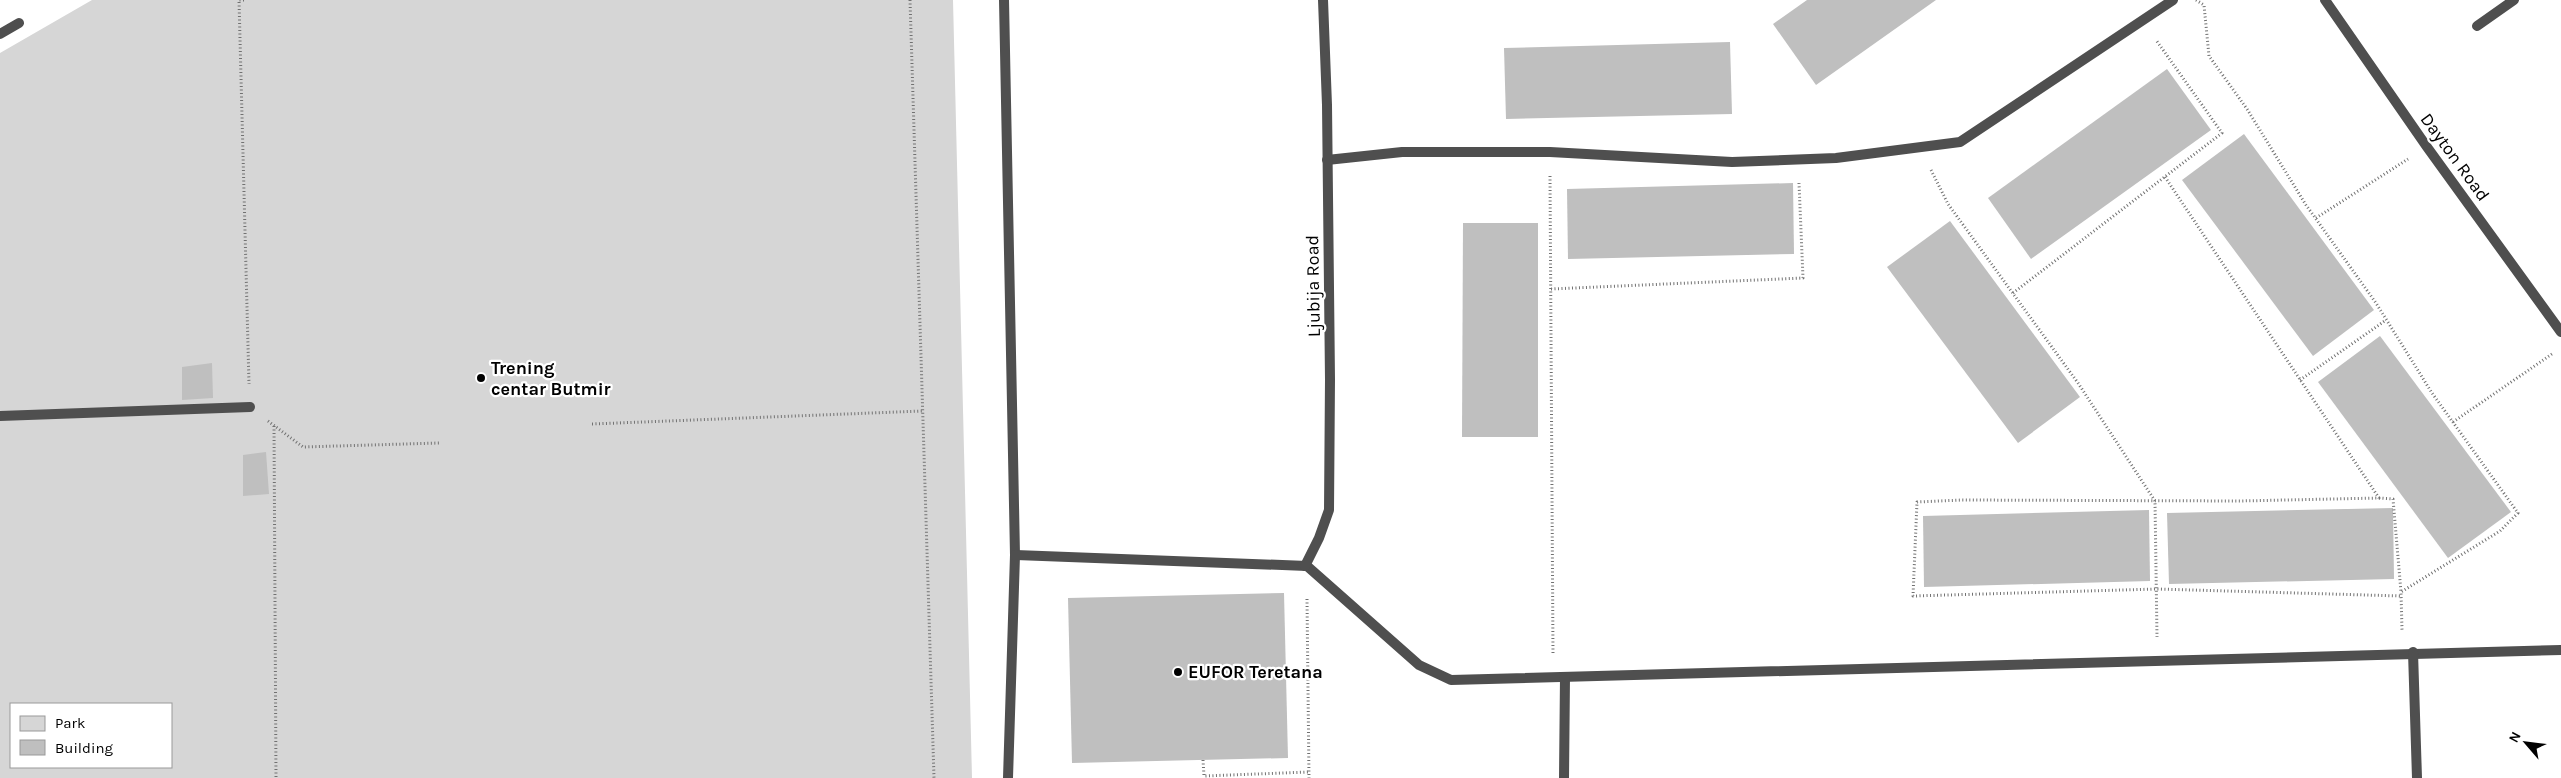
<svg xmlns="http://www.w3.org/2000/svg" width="2561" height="778" font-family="Karla,sans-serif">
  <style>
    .green { fill: #d6d6d6; fill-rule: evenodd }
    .building { fill: #bfbfbf }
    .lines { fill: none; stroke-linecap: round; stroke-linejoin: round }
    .path { stroke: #717171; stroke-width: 3; stroke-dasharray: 1 2.5; stroke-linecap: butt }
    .lane { stroke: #4f4f4f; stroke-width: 10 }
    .poi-dot { fill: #000; stroke: #fff; stroke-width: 2 }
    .labels { text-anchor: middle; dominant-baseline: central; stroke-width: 4.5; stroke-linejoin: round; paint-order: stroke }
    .street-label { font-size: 18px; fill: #000; stroke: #fff }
    .poi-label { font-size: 18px; font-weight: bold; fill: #000; stroke: #fff; text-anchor: start }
  </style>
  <rect width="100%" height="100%" fill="#fff"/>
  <path class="green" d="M92 0H953L972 778H0V53ZM11 704H171V767H11Z"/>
  <g class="building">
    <path d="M1807 0H1936L1816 85 1773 24Z"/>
    <path d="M1730 42 1732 114 1506 119 1504 48Z"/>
    <path d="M2167 69 2211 130 2031 259 1988 198Z"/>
    <path d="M2244 134 2374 310 2313 356 2182 180Z"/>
    <path d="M1793 183 1794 254 1568 259 1567 189Z"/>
    <path d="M1950 221 2080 397 2018 443 1887 267Z"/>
    <path d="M1463 223H1538V437H1462Z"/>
    <path d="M2380 336 2511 512 2448 558 2318 382Z"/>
    <path d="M212 363 213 398 182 400V367Z"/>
    <path d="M266 452 269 494 243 496V455Z"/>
    <path d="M2393 508 2394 579 2169 584 2167 513Z"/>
    <path d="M2149 510 2150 581 1924 587 1923 516Z"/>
    <path d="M1284 593 1288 758 1072 763 1068 598Z"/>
  </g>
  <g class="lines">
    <g class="path">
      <path d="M244 0H239L249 384"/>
      <path d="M910 0 934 778"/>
      <path d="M2196 0 2204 5 2209 56 2247 109 2306 205 2376 303 2432 393 2518 513 2500 531 2401 592 2402 630"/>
      <path d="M1931 170 1948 204 2078 383 2155 501 2157 637"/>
      <path d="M1550 176 1553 654"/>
      <path d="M2165 177 2379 498 2240 501 1962 500 1917 502 1913 596 2157 589 2401 596"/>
      <path d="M2316 218 2408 159"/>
      <path d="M1551 289 1803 278 1799 183"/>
      <path d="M2013 293 2222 133 2156 40"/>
      <path d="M2300 380 2386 320"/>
      <path d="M268 421 303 447 439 443"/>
      <path d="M2453 422 2552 354"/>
      <path d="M592 424 922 411"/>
      <path d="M274 426 276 778"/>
      <path d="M2379 498 2393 499 2401 592"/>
      <path d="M1307 599 1309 778"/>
      <path d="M1203 760 1204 776 1309 772"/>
    </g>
    <g class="lane">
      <path d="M1004 0 1015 555 1008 778"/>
      <path d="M2325 0 2427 147 2561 332"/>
      <path d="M2477 26 2514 0"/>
      <path d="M0 34 19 23"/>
      <path d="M1327 160 1402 152H1550L1732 162 1836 158 1960 142 2173 0"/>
      <path d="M0 416 250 407"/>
      <path d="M1015 555 1307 566 1419 665 1451 680 2561 650"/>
      <path d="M1305 566 1319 538 1329 510 1330 379 1327 105 1323 0"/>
      <path d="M2413 652 2417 778"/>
      <path d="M1564 778 1565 677"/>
    </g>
  </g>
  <g class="poi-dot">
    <circle cx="481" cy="378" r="5"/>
    <circle cx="1178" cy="672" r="5"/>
  </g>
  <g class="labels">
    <g class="street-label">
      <text transform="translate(2455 157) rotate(54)">Dayton Road</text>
      <text transform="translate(1313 286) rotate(-91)">Ljubija Road</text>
    </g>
    <g class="poi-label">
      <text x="491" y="368">Trening<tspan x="491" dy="21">centar Butmir</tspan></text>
      <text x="1188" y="672">EUFOR Teretana</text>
    </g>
  </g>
  <rect x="10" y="703" width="162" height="65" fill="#ffffff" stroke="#999999"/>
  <rect x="20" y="716" width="25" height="15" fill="#d6d6d6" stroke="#999999"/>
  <text x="55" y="728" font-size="15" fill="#000000">Park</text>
  <rect x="20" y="740" width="25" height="15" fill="#bfbfbf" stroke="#999999"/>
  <text x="55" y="753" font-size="15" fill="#000000">Building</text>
  <g transform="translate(2526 743) rotate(298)" stroke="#ffffff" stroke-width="4" paint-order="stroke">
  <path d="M0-4L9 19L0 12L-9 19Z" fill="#000000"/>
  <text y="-8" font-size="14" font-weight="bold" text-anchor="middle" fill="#000000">N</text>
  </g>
</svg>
